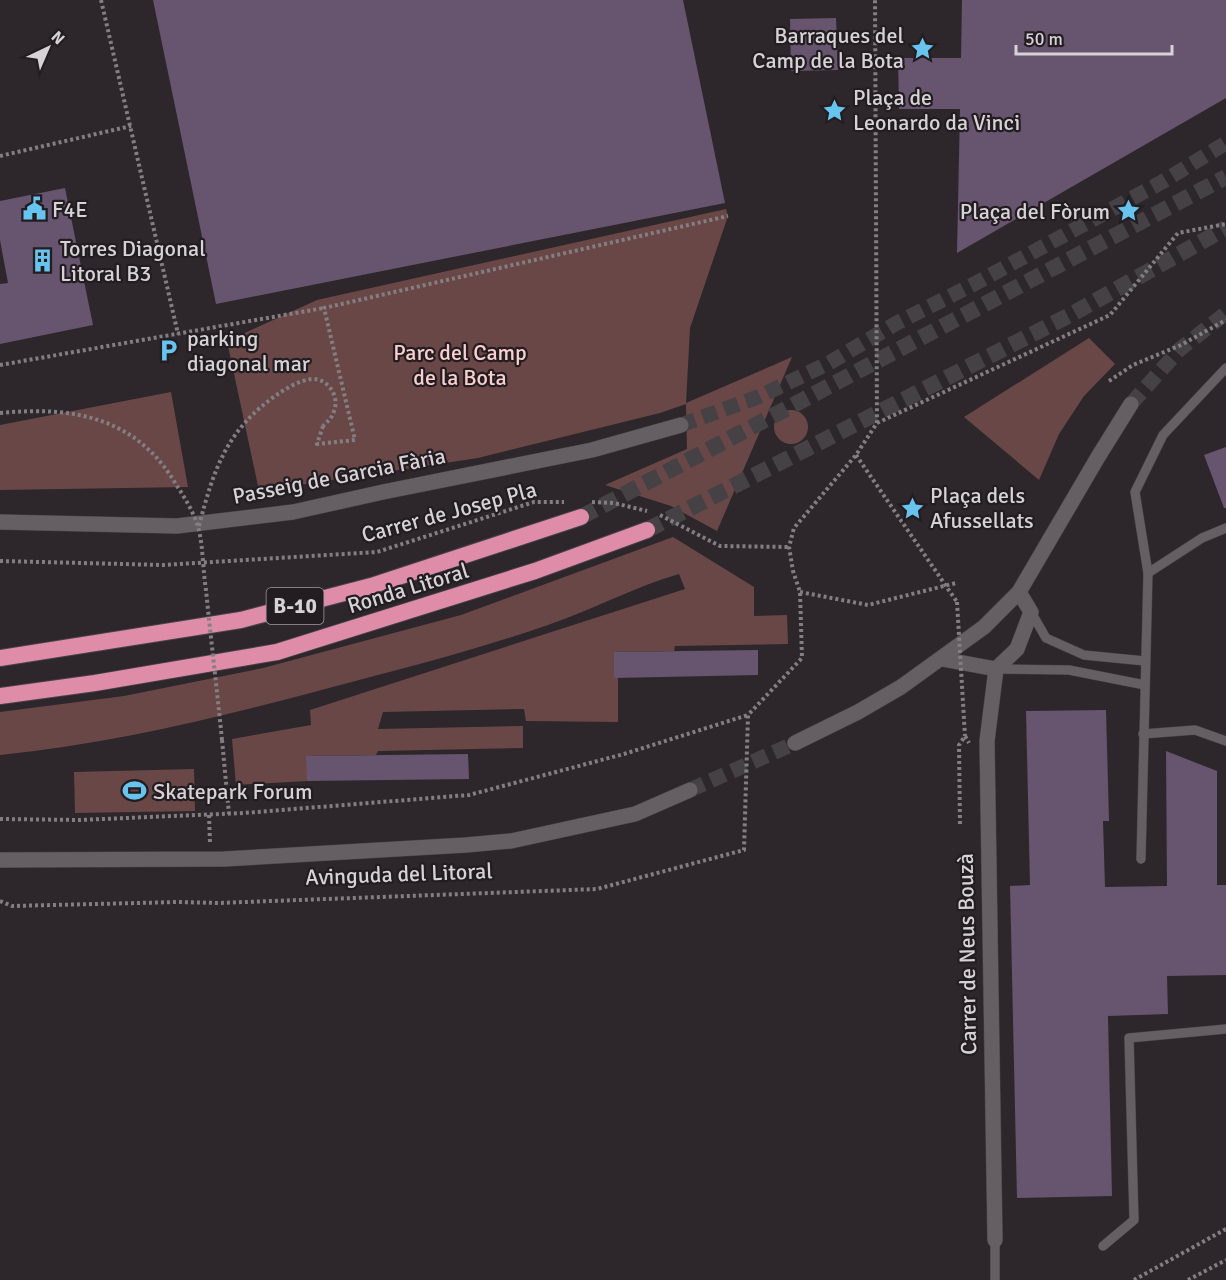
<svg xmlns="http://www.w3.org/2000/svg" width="1226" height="1280" font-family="Signika,sans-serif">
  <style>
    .green { fill: #694747 }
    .building { fill: #67546f }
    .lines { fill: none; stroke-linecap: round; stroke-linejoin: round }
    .secondary-tunnel { stroke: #464144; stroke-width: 15; stroke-dasharray: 15 8; stroke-linecap: butt }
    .trunk-tunnel { stroke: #464144; stroke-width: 16; stroke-dasharray: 16 8; stroke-linecap: butt }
    .service-casing { stroke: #474246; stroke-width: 10 }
    .minor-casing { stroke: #474246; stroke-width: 16 }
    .secondary-casing { stroke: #474246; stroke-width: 16 }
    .trunk-casing { stroke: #474246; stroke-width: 18 }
    .path { stroke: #837e81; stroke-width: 4; stroke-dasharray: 3 3; stroke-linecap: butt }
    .service { stroke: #655e63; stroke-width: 9 }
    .minor { stroke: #655e63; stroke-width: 15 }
    .secondary { stroke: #655e63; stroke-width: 15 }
    .trunk { stroke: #de8ca8; stroke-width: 16 }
    .path-bridge { stroke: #837e81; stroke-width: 4; stroke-dasharray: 3 3; stroke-linecap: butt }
    .labels { text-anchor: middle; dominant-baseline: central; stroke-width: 4.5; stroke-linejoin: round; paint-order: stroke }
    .shield { fill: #231d21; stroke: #a09c9f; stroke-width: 1.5 }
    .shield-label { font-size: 21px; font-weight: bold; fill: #d6d2d5 }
    .poi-label { font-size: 22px; fill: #d6d2d5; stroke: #231d21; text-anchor: start }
    .park-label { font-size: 22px; fill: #fad0cf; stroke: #231d21 }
    .street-label { font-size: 22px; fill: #d6d2d5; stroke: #231d21 }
  </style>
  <rect width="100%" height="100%" fill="#2d272b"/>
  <g class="green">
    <path d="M726 209 728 216 690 328 686 403 792 357 717 531 671 506 605 485 687 449 686 404 660 413 478 458 300 485 258 486 227 341 317 300Z"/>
    <path d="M1089 338 1115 364 1084 396 1059 434 1039 480 964 417Z"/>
    <path d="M171 392 188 487 0 490V425Z"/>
    <circle cx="791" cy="427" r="17"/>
    <path d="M673 537 754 587V616L787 615 788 644 675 646 674 651 614 652V677L618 678V722L526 721 524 709 383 712 378 729 523 726V748L378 751 376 755 307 756V781L236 785 232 739 311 725 310 710 685 589 679 574C634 587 592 610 548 625 476 650 402 669 329 688 221 717 112 744 0 755V712L124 696 263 668 461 615Z"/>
    <path d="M194 769 195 811 75 813 74 772Z"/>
  </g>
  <g class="building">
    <path d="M153 0H683L725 203 216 304Z"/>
    <path d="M962 0H1226V98L957 253 960 109H899L898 58H961Z"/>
    <path d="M836 18 838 70 791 71 790 19Z"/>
    <path d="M65 188 93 325 0 344V284L8 283 0 240V201Z"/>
    <path d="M1226 447V508H1224L1204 455Z"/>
    <path d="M758 650V675L614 678V652Z"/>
    <path d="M1106 710 1109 821H1103L1105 887 1167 886 1166 751 1217 771V885H1226V975L1167 976 1168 1014 1108 1016 1112 1196 1017 1198 1010 886 1030 885 1026 711Z"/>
    <path d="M468 754 469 779 307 781 306 756Z"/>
  </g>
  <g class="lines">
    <g class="secondary-tunnel">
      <path d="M1131 404 1179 350 1226 313"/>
      <path d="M681 425 758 397 829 363 895 324 976 283 1162 182 1226 143"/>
      <path d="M690 790 795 743"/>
    </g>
    <g class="trunk-tunnel">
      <path d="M581 517 1226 177"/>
      <path d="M647 530 1072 314 1226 228"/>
    </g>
    <defs>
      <g id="service">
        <path d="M1148 573 1202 538 1226 528"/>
        <path d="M1031 612 1046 638 1084 655 1145 661"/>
        <path d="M996 669 1069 670 1145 685"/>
        <path d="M1143 734 1195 730 1226 741"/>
        <path d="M1141 859 1148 573 1135 492 1163 435 1226 368"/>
        <path d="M995 1240V1280"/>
        <path d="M1103 1246 1134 1220 1129 1038 1226 1029"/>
      </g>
      <path id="minor" d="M995 1240 987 741 996 669"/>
      <g id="secondary">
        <path d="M0 522 177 526 293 512 383 492 592 450 681 425"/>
        <path d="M942 659 996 669 1017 649 1031 612 1019 592"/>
        <path d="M795 743 858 712 901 687 984 627 1019 592 1098 457 1131 404"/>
        <path d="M0 860 224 859 466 845 511 841 635 814 690 790"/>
      </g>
      <g id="trunk">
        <path d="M0 658 241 620 371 586 581 517"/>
        <path d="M0 696 95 683 277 652 535 571 647 530"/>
      </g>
    </defs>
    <use href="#service" class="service-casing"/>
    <use href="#minor" class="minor-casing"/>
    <use href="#secondary" class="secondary-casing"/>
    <use href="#trunk" class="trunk-casing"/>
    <g class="path">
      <path d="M101 0 178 334"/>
      <path d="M0 156 131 126"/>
      <path d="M0 365 324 308"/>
      <path d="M1109 381 1133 365 1181 345 1226 320"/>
      <path d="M877 423 1110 315 1178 233 1226 224"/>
      <path d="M323 426 317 444 355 440 324 308 728 216"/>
      <path d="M856 455 957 602"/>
      <path d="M592 502 614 503 647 511"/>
      <path d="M660 515 720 546 789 547"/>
      <path d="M0 561 163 565 377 552 534 502H564"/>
      <path d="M800 592 868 605 956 583"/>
      <path d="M222 740 229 814"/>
      <path d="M209 815 210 843"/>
      <path d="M0 819 79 820 244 813 469 795 624 754 748 715"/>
      <path d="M960 824 959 745 965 736 969 743"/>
      <path d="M0 901 12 906 178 902 218 903 597 889 744 850 748 715 802 658 800 592 793 571 789 547 794 528 856 455 877 423 875 0"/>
      <path d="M1134 1280 1226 1229"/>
      <path d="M1188 1280 1226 1260"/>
    </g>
    <use href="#service" class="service"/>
    <use href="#minor" class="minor"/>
    <use href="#secondary" class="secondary"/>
    <use href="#trunk" class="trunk"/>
    <g class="path-bridge">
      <path d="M0 413C74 406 137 417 177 486 185 498 194 513 198 527 203 543 203 572 206 590 211 640 217 690 222 740"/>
      <path d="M199 526C214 468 227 429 278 394 287 388 300 380 312 379 328 378 340 397 334 411 332 418 328 421 323 426"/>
      <path d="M957 602 965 736"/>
    </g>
  </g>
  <defs>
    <symbol id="sight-bare" viewBox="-9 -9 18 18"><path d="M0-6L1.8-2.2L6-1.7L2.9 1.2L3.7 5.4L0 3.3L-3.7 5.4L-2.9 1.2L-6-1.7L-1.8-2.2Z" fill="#66c4ef" stroke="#231d21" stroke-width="2.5" paint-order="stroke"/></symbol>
    <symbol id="civic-bare" viewBox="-9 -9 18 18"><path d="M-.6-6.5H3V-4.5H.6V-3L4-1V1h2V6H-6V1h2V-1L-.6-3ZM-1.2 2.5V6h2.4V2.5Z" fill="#66c4ef" stroke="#231d21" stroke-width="2.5" paint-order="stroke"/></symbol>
    <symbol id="building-bare" viewBox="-9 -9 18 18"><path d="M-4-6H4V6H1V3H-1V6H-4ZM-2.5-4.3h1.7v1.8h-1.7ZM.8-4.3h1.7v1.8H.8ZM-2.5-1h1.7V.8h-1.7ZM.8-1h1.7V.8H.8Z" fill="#66c4ef" stroke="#231d21" stroke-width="2.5" paint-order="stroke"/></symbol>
    <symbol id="parking-bare" viewBox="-9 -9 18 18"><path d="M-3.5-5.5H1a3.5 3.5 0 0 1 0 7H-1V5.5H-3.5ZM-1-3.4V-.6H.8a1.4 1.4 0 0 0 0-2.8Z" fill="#66c4ef" stroke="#231d21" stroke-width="2.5" paint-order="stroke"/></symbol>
    <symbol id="stadium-bare" viewBox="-9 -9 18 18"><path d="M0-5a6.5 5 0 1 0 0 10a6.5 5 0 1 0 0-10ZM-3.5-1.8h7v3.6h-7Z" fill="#66c4ef" stroke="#231d21" stroke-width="2.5" paint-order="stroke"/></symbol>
  </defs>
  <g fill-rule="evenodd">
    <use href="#sight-bare" x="906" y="32" width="33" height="33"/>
    <use href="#sight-bare" x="818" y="94" width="33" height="33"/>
    <use href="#civic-bare" x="18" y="192" width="33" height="33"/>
    <use href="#sight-bare" x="1112" y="194" width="33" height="33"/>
    <use href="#building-bare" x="26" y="244" width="33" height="33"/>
    <use href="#parking-bare" x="152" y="334" width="33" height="33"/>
    <use href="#sight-bare" x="896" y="492" width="33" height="33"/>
    <use href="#stadium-bare" x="118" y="774" width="33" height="33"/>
  </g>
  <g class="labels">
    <rect class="shield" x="266.5" y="588" width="57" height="36" rx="4.5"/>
    <g class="shield-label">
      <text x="295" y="606">B-10</text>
    </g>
    <g class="poi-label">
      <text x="904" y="35" text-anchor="end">Barraques del<tspan x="904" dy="25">Camp de la Bota</tspan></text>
      <text x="853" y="97">Plaça de<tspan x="853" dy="25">Leonardo da Vinci</tspan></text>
      <text x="52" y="209">F4E</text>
      <text x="1110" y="211" text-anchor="end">Plaça del Fòrum</text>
      <text x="60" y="248">Torres Diagonal<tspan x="60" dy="25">Litoral B3</tspan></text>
      <text x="187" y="338">parking<tspan x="187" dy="25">diagonal mar</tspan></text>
      <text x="930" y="495">Plaça dels<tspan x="930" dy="25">Afussellats</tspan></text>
      <text x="153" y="791">Skatepark Forum</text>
    </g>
    <g class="park-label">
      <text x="460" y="352">Parc del Camp<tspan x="460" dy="25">de la Bota</tspan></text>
    </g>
    <g class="street-label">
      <text transform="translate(339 476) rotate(-11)">Passeig de Garcia Fària</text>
      <text transform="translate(449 512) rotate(-15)">Carrer de Josep Pla</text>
      <text transform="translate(408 588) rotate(-17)">Ronda Litoral</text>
      <text transform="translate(399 874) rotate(-2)">Avinguda del Litoral</text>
      <text transform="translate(967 954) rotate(-91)">Carrer de Neus Bouzà</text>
    </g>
  </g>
  <g transform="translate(48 48) rotate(44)" stroke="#231d21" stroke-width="4.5" paint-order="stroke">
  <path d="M0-4.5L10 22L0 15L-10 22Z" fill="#d6d2d5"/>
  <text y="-9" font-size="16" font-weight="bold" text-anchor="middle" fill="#d6d2d5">N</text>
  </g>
  <path d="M1016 45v9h156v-9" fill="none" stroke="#d6d2d5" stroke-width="3"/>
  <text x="1025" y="45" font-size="18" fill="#d6d2d5" stroke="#231d21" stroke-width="4.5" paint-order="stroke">50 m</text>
</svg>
